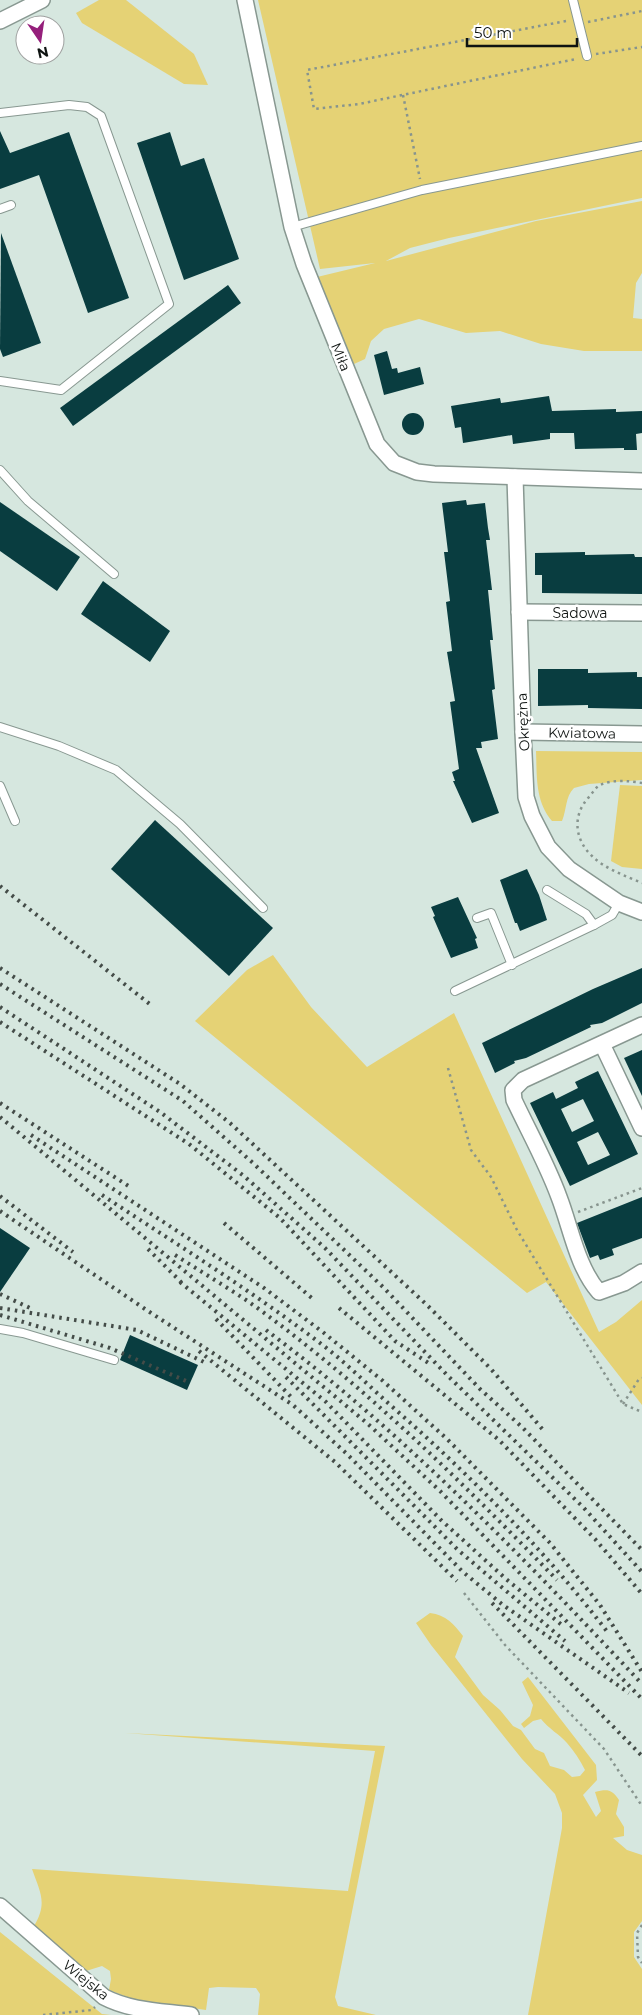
<svg xmlns="http://www.w3.org/2000/svg" width="642" height="2015" font-family="Montserrat,sans-serif">
  <style>
    .green { fill: #e5d275 }
    .building { fill: #093d40; fill-rule: evenodd }
    .lines { fill: none; stroke-linecap: round; stroke-linejoin: round }
    .lane-casing { stroke: #889891; stroke-width: 10 }
    .street-casing { stroke: #889891; stroke-width: 18 }
    .path { stroke: #87948e; stroke-width: 2.5; stroke-dasharray: 2.5 4; stroke-linecap: butt }
    .lane { stroke: #fff; stroke-width: 8 }
    .street { stroke: #fff; stroke-width: 15 }
    .rail { stroke: #444c48; stroke-width: 4; stroke-dasharray: 2.5 5; stroke-linecap: butt }
    .labels { text-anchor: middle; dominant-baseline: central; stroke-width: 5; stroke-linejoin: round; paint-order: stroke }
    .street-label { font-size: 14px; fill: #0e1311; stroke: #fff }
  </style>
  <rect width="100%" height="100%" fill="#d6e7df"/>
  <g class="green">
    <path d="M99 0H126L194 54 208 85 184 84 82 23 76 13Z"/>
    <path d="M258 0H642V198L449 238 410 248 386 261 536 221 642 201V273L636 283 633 318 642 319V351H584L541 344 500 331 466 333 419 319 384 329 371 341 365 359 354 364 313 278 375 263 320 269Z"/>
    <path d="M536 751 642 752V780L589 784 574 788C565 797 567 809 562 821H552C535 801 537 776 536 751Z"/>
    <path d="M620 785 642 786V869L622 867 611 861Z"/>
    <path d="M273 955 311 1007 367 1067 454 1013 599 1332 616 1322 642 1300V1405L546 1282 527 1293 195 1021 247 970Z"/>
    <path d="M430 1613C446 1615 454 1624 463 1636L455 1657 483 1695 500 1710 513 1726 521 1730 535 1749 544 1753 550 1766 564 1770 572 1777 580 1776 585 1770C580 1760 574 1751 567 1743 559 1734 549 1729 541 1719L533 1721 524 1728 521 1724 530 1716 533 1705 522 1682 528 1677 596 1765 597 1780 583 1795 596 1817 601 1811 595 1792C607 1789 612 1789 619 1800L616 1814 624 1827V1836L613 1838 627 1850 642 1855V1921L634 1932V1957L642 1969V2015H528L562 1828V1813L555 1794 522 1759 431 1645 416 1623Z"/>
    <path d="M125 1733 385 1746 335 1997 338 2006 376 2015H258L260 1994 256 1988 218 1987 209 1988 206 2010 135 2000 109 1990 111 1979 110 1971 102 1966 86 1971 34 1926C48 1903 40 1892 32 1869L348 1891 375 1751Z"/>
    <path d="M0 1932 102 2014 111 2015H0Z"/>
  </g>
  <g class="building">
    <path d="M0 131 10 153 69 132 129 298 88 313 39 175 0 189Z"/>
    <path d="M170 132 181 166 204 158 239 259 184 280 137 143Z"/>
    <path d="M1 233 41 343 3 357 0 349Z"/>
    <path d="M228 285 241 303 73 426 60 408Z"/>
    <path d="M387 351 392 369 397 368 398 373 420 367 424 384 384 395 374 355Z"/>
    <path d="M549 396 552 411 616 409V412L642 411V433L636 434 637 450H624V448L575 449 574 433H550V439L513 444 512 435 463 443 461 427 455 428 451 406 500 398 501 403Z"/>
    <circle cx="413" cy="424" r="11"/>
    <path d="M466 500 467 505 485 503 488 528 490 540H486L492 590H488L493 640H490L495 689 492 690 498 739 481 742 482 748H476L499 813 472 823 453 781H455L452 772 459 769 450 702 455 701 447 652 452 651 446 602 450 601 444 552H448L442 503Z"/>
    <path d="M0 502 80 557 57 591 0 551Z"/>
    <path d="M585 552V555L634 554 635 557H642V594L542 593V575H535V553Z"/>
    <path d="M103 581 170 631 150 662 81 614Z"/>
    <path d="M538 669H588V673L637 672V677H642V709L588 708V705L538 706Z"/>
    <path d="M155 820 273 928 229 976 111 869Z"/>
    <path d="M527 869 539 895 547 920 520 931 517 923H515L500 880Z"/>
    <path d="M458 897 477 938 475 939 478 948 451 958 433 917 435 916 431 907Z"/>
    <path d="M642 968V1003L602 1023 590 1025 591 1027 526 1058 514 1061 515 1063 495 1073 482 1043 593 989Z"/>
    <path d="M642 1050V1096L624 1058Z"/>
    <path d="M598 1071 638 1154 570 1186 530 1103 553 1092 556 1099 578 1088 575 1082ZM583 1099 594 1121 572 1132 561 1109ZM598 1132 610 1155 588 1165 577 1142Z"/>
    <path d="M642 1197V1238L612 1249 614 1255 600 1260 598 1255 590 1258 577 1223Z"/>
    <path d="M0 1228 30 1248 0 1292Z"/>
    <path d="M130 1335 198 1365 187 1390 120 1360Z"/>
  </g>
  <g class="lines">
    <defs>
      <g id="lane">
        <path d="M573 0 587 56"/>
        <path d="M0 113 69 105 87 107 101 116 169 304 61 390 0 381"/>
        <path d="M0 209 11 205"/>
        <path d="M292 227 422 190 642 146"/>
        <path d="M0 470 28 501 114 574"/>
        <path d="M0 727 59 746 116 770 180 824 263 908"/>
        <path d="M0 786 15 821"/>
        <path d="M547 890 586 914 594 925"/>
        <path d="M477 918 491 913 512 965"/>
        <path d="M455 991 594 925 612 915 619 903"/>
        <path d="M0 1329 23 1333 114 1360"/>
      </g>
      <g id="street">
        <path d="M245 0 292 227 304 264 377 444 394 463 417 472 434 474 642 481"/>
        <path d="M0 21 42 0"/>
        <path d="M515 477 523 732 526 797 532 816 548 847 569 869 619 903 642 912"/>
        <path d="M519 612 642 613"/>
        <path d="M523 732 642 734"/>
        <path d="M642 1025 523 1080 513 1090 514 1100C529 1132 547 1164 559 1197 571 1228 577 1267 599 1292L624 1283 642 1272"/>
        <path d="M602 1044 642 1128"/>
        <path d="M0 1906 104 1997C131 2011 161 2011 191 2015"/>
      </g>
    </defs>
    <use href="#lane" class="lane-casing"/>
    <use href="#street" class="street-casing"/>
    <g class="path">
      <path d="M566 21 307 70 314 109 359 104 576 59"/>
      <path d="M588 22 642 11"/>
      <path d="M596 54 642 47"/>
      <path d="M403 95 420 179"/>
      <path d="M642 783C630 781 612 779 600 785 596 787 593 792 590 796 572 814 574 839 592 856 605 869 626 876 642 883"/>
      <path d="M448 1068 471 1150 491 1177 517 1230 623 1404 642 1412"/>
      <path d="M578 1212 642 1188"/>
      <path d="M623 1404 639 1379 642 1378"/>
      <path d="M464 1593 505 1645 604 1749 642 1806"/>
      <path d="M642 1925 637 1933 638 1957 642 1963"/>
      <path d="M43 2015 92 2010 95 2007"/>
    </g>
    <use href="#lane" class="lane"/>
    <use href="#street" class="street"/>
    <g class="rail">
      <path d="M0 886 151 1005"/>
      <path d="M0 968 180 1084 230 1123 427 1305 491 1369 544 1431"/>
      <path d="M0 984 183 1101 253 1163 384 1288 480 1389 522 1427 642 1550"/>
      <path d="M0 1007 160 1112 244 1176 325 1248 448 1376 583 1507 642 1572"/>
      <path d="M0 1022 189 1144 280 1218 395 1341 430 1364"/>
      <path d="M0 1103 130 1187"/>
      <path d="M0 1117 368 1424 440 1491 642 1699"/>
      <path d="M31 1135 264 1288 324 1333 383 1381 447 1439 550 1543 600 1605 642 1672"/>
      <path d="M102 1195C175 1243 250 1290 320 1343 344 1361 366 1383 388 1403 469 1474 544 1549 609 1634"/>
      <path d="M0 1196 73 1252"/>
      <path d="M0 1211 148 1311 293 1405 347 1454 463 1572 503 1605 629 1693"/>
      <path d="M224 1223 313 1299"/>
      <path d="M148 1249 185 1286"/>
      <path d="M175 1255C200 1271 225 1286 249 1302 361 1382 461 1481 557 1580"/>
      <path d="M180 1282 326 1402 441 1520 506 1579 563 1626"/>
      <path d="M0 1294 30 1308"/>
      <path d="M0 1308 137 1330 206 1363"/>
      <path d="M339 1308 499 1440 595 1539 642 1594"/>
      <path d="M0 1315 110 1348 186 1381"/>
      <path d="M216 1319 294 1400"/>
      <path d="M266 1330C404 1433 524 1558 642 1684"/>
      <path d="M199 1351 335 1462 457 1581"/>
      <path d="M286 1377 458 1550 565 1641"/>
      <path d="M492 1603 642 1756"/>
    </g>
  </g>
  <g class="labels">
    <g class="street-label">
      <text transform="translate(341 357) rotate(68)">Miła</text>
      <text x="580" y="613">Sadowa</text>
      <text transform="translate(523 722) rotate(-93)">Okrężna</text>
      <text transform="translate(582 733) rotate(1)">Kwiatowa</text>
      <text transform="translate(86 1980) rotate(39)">Wiejska</text>
    </g>
  </g>
  <g transform="translate(40 40) rotate(167)"><circle r="24" fill="#ffffff" stroke="#9fa1a0"/>
  <path d="M0-4L9 19L0 12L-9 19Z" fill="#951f7b"/>
  <text y="-8" font-size="14" font-weight="bold" text-anchor="middle" fill="#0e1311">N</text>
  </g>
  <path d="M467 38v8h110v-8" fill="none" stroke="#0e1311" stroke-width="2.5"/>
  <text x="474" y="38" font-size="15" fill="#0e1311" stroke="#ffffff" stroke-width="4" paint-order="stroke">50 m</text>
</svg>
